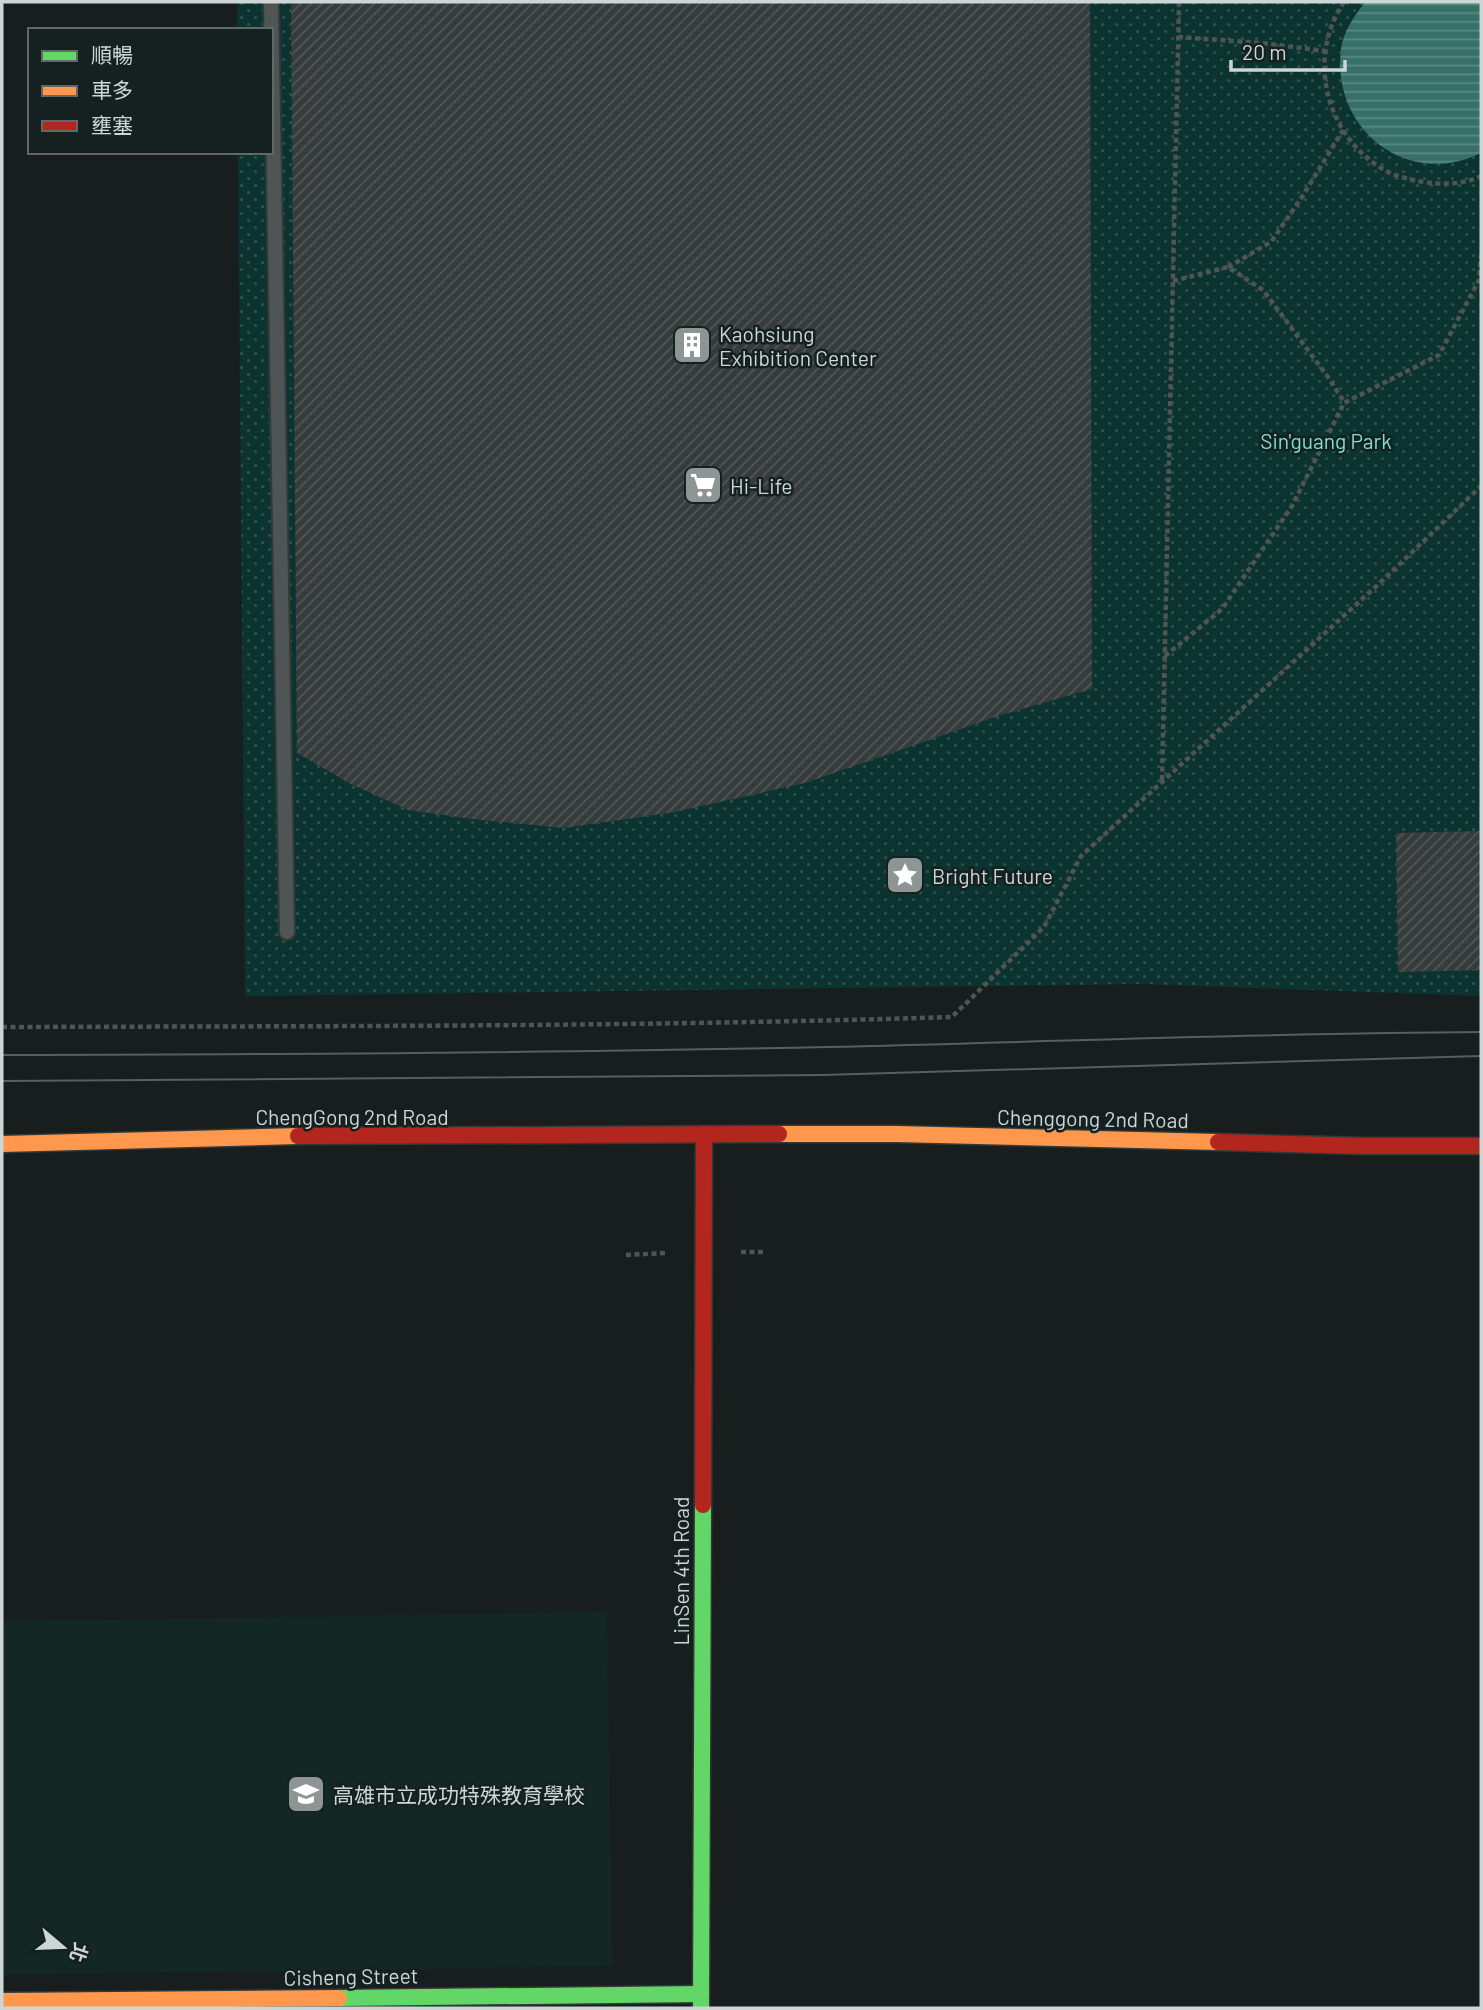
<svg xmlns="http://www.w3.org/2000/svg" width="1483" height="2010" font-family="Barlow,'Noto Sans TC',sans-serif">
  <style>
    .built { fill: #132725 }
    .grass { fill: url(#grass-dots) }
    .water { fill: url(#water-rules) }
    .building { fill: url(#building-hatch) }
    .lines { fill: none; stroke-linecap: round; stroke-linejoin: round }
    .lane-casing { stroke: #333938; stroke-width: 18 }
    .fast-casing { stroke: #333938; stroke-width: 19 }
    .slow-casing { stroke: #333938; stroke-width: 19 }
    .jam-casing { stroke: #333938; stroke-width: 19 }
    .path { stroke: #505554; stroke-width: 4.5; stroke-dasharray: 5 3.5; stroke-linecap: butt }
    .lane { stroke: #4f5554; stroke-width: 14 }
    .fast { stroke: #63d668; stroke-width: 16 }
    .slow { stroke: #ff974d; stroke-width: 16 }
    .jam { stroke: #b3261e; stroke-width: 16 }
    .tram { stroke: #585f5e; stroke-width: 2 }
    .labels { text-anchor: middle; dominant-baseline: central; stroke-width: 5; stroke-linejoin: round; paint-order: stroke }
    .poi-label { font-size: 21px; fill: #cdd6d5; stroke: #142120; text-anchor: start }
    .park-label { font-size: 21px; fill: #7ce0d5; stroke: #142120 }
    .street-label { font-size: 21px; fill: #cdd6d5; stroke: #142120 }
  </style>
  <defs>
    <pattern id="grass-dots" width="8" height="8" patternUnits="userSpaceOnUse" patternTransform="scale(1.75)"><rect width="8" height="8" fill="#0b3430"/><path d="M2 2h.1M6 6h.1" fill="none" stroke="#2d514d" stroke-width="1.8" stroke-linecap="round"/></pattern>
    <pattern id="water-rules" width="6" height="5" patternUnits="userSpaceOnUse" patternTransform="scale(1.75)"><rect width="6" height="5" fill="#367069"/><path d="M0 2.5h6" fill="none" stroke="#5b8a84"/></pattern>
    <pattern id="building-hatch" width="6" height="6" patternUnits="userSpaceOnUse" patternTransform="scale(1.75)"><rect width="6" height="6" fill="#363b3b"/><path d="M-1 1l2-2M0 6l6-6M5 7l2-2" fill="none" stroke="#525756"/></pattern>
  </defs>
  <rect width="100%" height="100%" fill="#171e1d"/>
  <path class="built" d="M607 1612 612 1966 2 1975V1621Z"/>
  <path class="grass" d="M237 2H1481V996L1142 984 245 996 238 152H271V30H237Z"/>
  <path class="water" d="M1365 2H1481V153C1408 189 1331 130 1341 49 1343 32 1355 15 1365 2Z"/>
  <g class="building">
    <path d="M291 2H1090L1092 689 1001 715 805 783 675 812 564 828 472 819 408 810 351 784 297 753Z"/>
    <path d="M1481 831V970L1398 972 1396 833Z"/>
  </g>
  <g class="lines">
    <defs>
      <path id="lane" d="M271 2 287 932"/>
      <g id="fast">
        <path d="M339 1998 701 1994"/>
        <path d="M701 2008 703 1505"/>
      </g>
      <g id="slow">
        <path d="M779 1134H896L1218 1142"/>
        <path d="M2 1144 298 1136"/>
        <path d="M2 2001 339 1998"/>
      </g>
      <g id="jam">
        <path d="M298 1136 779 1134"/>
        <path d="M1218 1142 1366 1146H1481"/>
        <path d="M703 1505 704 1134"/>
      </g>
    </defs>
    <use href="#lane" class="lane-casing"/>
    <use href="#fast" class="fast-casing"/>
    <use href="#slow" class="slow-casing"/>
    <use href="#jam" class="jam-casing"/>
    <g class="path">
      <path d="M1344 2C1304 61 1328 143 1392 174 1399 177 1407 178 1413 180 1435 185 1461 186 1481 176"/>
      <path d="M1178 37 1261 43 1325 51"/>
      <path d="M1228 267 1271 242 1302 197 1343 130"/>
      <path d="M1173 281 1228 267 1263 290 1328 377 1344 402"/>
      <path d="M1165 656 1222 609 1292 506 1344 403 1439 355 1479 280 1481 255"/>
      <path d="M1162 780 1179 2"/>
      <path d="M2 1027C318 1026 635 1027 952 1017L1044 927 1081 856 1383 580 1481 486"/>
      <path d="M741 1252H764"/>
      <path d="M626 1255 665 1253"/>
    </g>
    <use href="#lane" class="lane"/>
    <use href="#fast" class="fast"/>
    <use href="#slow" class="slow"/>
    <use href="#jam" class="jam"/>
    <g class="tram">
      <path d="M2 1055C277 1054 552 1053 827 1047 1045 1042 1263 1033 1481 1032"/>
      <path d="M2 1081 822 1075 1481 1056"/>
    </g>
  </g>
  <defs>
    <symbol id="building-square" viewBox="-11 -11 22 22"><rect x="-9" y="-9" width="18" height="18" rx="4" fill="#8d9695" stroke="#142120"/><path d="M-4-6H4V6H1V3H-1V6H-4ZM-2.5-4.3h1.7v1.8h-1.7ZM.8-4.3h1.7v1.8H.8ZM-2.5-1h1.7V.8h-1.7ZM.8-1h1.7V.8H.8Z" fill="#fff"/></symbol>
    <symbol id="supermarket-square" viewBox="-11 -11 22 22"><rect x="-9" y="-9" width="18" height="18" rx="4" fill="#8d9695" stroke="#142120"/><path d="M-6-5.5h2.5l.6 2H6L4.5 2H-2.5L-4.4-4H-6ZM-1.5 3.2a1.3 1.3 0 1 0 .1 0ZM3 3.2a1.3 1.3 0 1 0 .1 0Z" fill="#fff"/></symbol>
    <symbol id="sight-square" viewBox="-11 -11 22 22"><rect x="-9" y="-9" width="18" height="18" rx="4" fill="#8d9695" stroke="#142120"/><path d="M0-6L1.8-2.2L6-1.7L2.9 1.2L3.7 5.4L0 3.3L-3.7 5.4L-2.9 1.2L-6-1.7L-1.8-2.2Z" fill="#fff"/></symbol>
    <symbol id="school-square" viewBox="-11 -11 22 22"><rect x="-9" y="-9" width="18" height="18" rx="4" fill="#8d9695" stroke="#142120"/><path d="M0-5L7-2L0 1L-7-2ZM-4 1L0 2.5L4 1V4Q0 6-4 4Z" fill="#fff"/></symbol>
  </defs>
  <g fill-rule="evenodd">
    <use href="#building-square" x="670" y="323" width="44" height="44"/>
    <use href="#supermarket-square" x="681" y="463" width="44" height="44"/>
    <use href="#sight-square" x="883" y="853" width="44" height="44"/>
    <use href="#school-square" x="284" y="1772" width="44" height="44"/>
  </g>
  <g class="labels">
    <g class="poi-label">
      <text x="719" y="333">Kaohsiung<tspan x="719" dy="24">Exhibition Center</tspan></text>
      <text x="730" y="485">Hi-Life</text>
      <text x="932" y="875">Bright Future</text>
      <text x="333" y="1794">高雄市立成功特殊教育學校</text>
    </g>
    <g class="park-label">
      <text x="1326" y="440">Sin'guang Park</text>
    </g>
    <g class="street-label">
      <text x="352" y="1116">ChengGong 2nd Road</text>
      <text transform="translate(1093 1118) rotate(1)">Chenggong 2nd Road</text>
      <text transform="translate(680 1571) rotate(-90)">LinSen 4th Road</text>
      <text transform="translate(351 1976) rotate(-1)">Cisheng Street</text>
    </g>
  </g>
  <rect width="1483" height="2010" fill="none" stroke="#cdd6d5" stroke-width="7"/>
  <rect x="28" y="28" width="245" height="126" fill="#142120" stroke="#5e6968" stroke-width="2"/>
  <rect x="42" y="51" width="35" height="10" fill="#63d668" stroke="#5e6968" stroke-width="2"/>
  <text x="91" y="63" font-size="21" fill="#cdd6d5">順暢</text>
  <rect x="42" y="86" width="35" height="10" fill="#ff974d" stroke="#5e6968" stroke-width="2"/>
  <text x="91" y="98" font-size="21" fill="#cdd6d5">車多</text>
  <rect x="42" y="121" width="35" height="10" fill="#b3261e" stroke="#5e6968" stroke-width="2"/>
  <text x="91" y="133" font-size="21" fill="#cdd6d5">壅塞</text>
  <g transform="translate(63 1947) rotate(109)" stroke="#142120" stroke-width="5" paint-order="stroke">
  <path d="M0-5L12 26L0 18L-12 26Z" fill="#cdd6d5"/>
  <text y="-10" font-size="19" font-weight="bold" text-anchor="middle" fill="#cdd6d5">北</text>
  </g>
  <path d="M1231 60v10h114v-10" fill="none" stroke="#cdd6d5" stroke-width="3.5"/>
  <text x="1242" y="60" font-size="21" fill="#cdd6d5" stroke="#142120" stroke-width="5" paint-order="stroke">20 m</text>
</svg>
